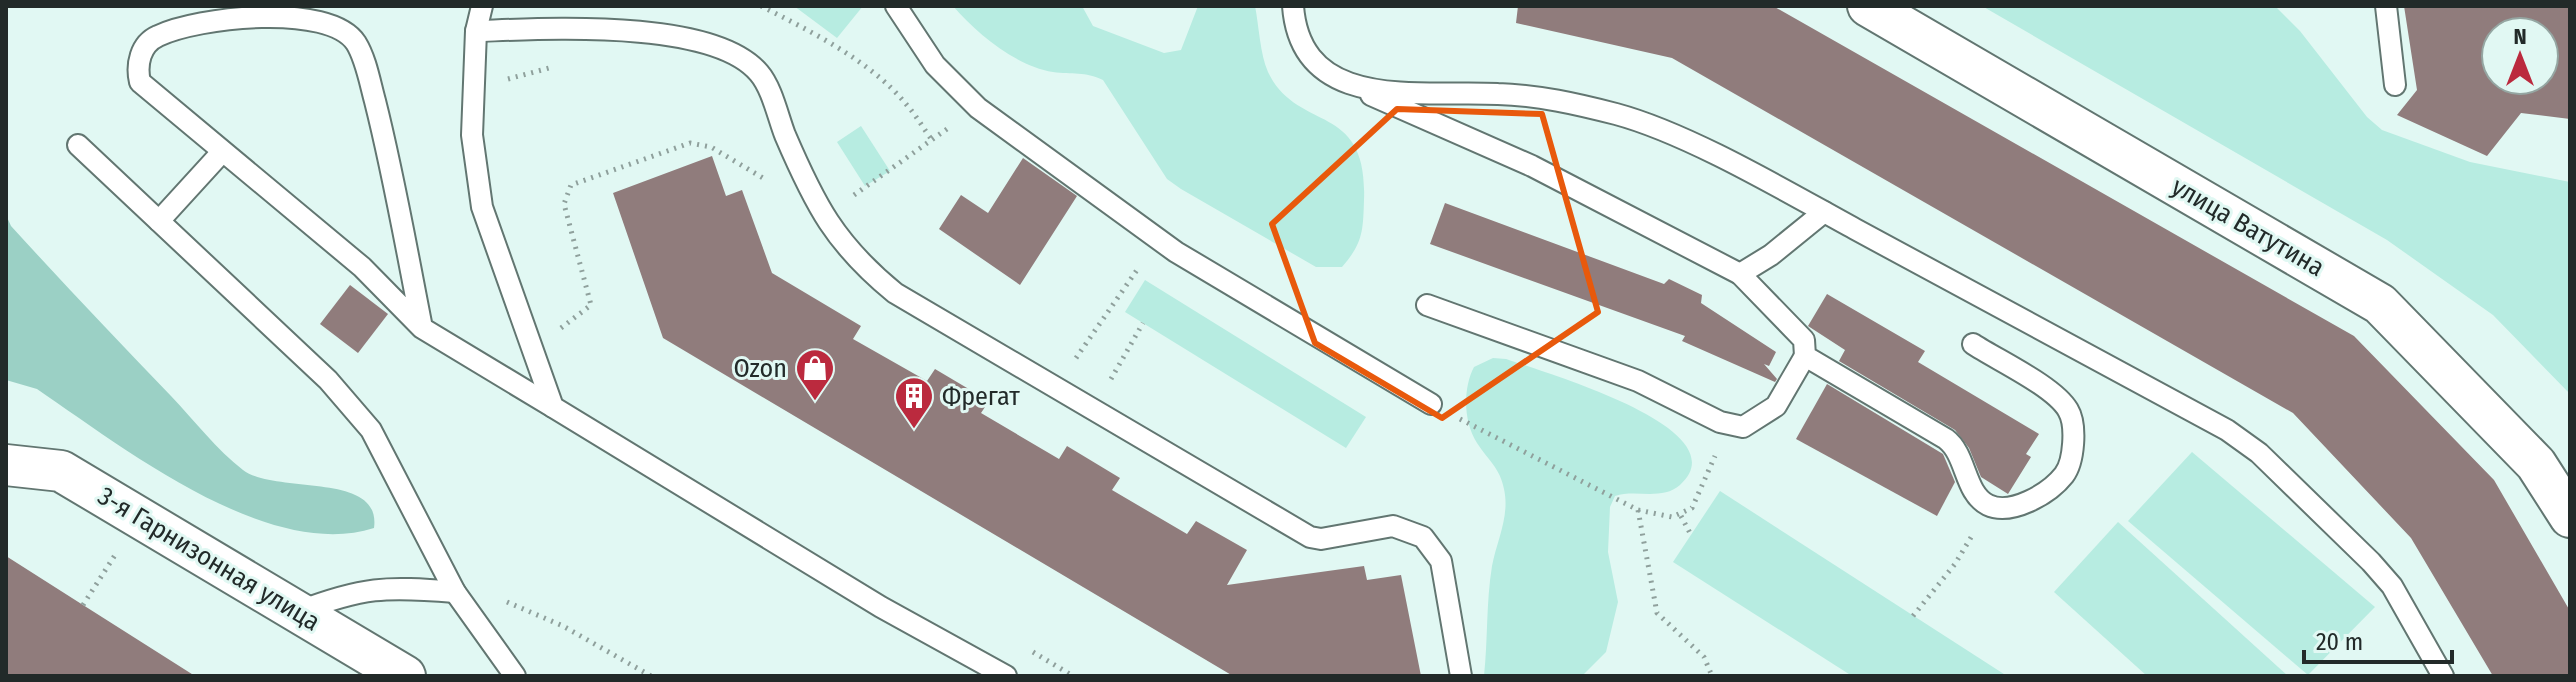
<svg xmlns="http://www.w3.org/2000/svg" width="2576" height="682" font-family="'Fira Sans Condensed',sans-serif">
  <style>
    .green { fill: #b7ece1 }
    .forest { fill: #9bd0c5 }
    .building { fill: #907c7c; fill-rule: evenodd }
    .lines { fill: none; stroke-linecap: round; stroke-linejoin: round }
    .service-casing { stroke: #627671; stroke-width: 24 }
    .minor-casing { stroke: #627671; stroke-width: 44 }
    .path { stroke: #8fa09c; stroke-width: 5; stroke-dasharray: 2 6; stroke-linecap: butt }
    .service { stroke: #fff; stroke-width: 20 }
    .minor { stroke: #fff; stroke-width: 40 }
    .marked { fill: none; stroke: #e8590c; stroke-width: 6; stroke-linejoin: round }
    .labels { text-anchor: middle; dominant-baseline: central; stroke-width: 6; stroke-linejoin: round; paint-order: stroke }
    .street-label { font-size: 26px; fill: #222a29; stroke: #e1f8f3 }
    .poi-label { font-size: 26px; fill: #222a29; stroke: #e1f8f3; text-anchor: end }
  </style>
  <rect width="100%" height="100%" fill="#e1f8f3"/>
  <g class="green">
    <path d="M794 6H863L837 38Z"/>
    <path d="M953 6H1082L1093 26 1164 53 1181 50 1198 6H1255C1259 26 1260 54 1268 72 1298 134 1368 100 1364 200 1363 231 1363 243 1342 267H1316L1181 189 1167 179 1103 80C1085 71 1072 75 1053 72 1016 66 977 34 953 6Z"/>
    <path d="M1982 6H2275L2300 31 2367 117 2382 130 2470 162 2570 182V394L2493 315 2387 240Z"/>
    <path d="M861 126 890 171 865 186 837 142Z"/>
    <path d="M1145 280 1366 417 1346 448 1125 312Z"/>
    <path d="M1493 358 1506 359C1538 371 1743 428 1680 485 1662 501 1635 489 1615 496L1610 507 1608 552 1618 602 1606 652 1582 676H1484C1488 639 1486 603 1492 566 1497 540 1510 516 1504 489 1500 468 1488 460 1477 443 1463 421 1463 388 1474 367Z"/>
    <path d="M2192 452 2375 607 2308 675 2128 521Z"/>
    <path d="M1720 491 2007 676H1852L1673 562Z"/>
    <path d="M2118 522 2288 676H2147L2054 592Z"/>
  </g>
  <path class="forest" d="M6 215 11 226C63 283 117 340 171 396 194 420 217 450 243 470 276 495 382 471 374 528 268 562 121 446 37 389L6 380Z"/>
  <g class="building">
    <path d="M1518 6H1773L2354 336 2494 480 2570 611V676H2493L2411 538 2293 413 1672 58 1516 23Z"/>
    <path d="M2404 6H2570V119L2521 113 2487 156 2397 115 2417 90ZM2496 32H2544V80H2496Z"/>
    <path d="M712 156 726 196 742 190 772 273 861 326 853 339 927 381 935 369 989 401 981 413 1059 459 1067 446 1120 478 1112 490 1187 534 1196 521 1247 550 1227 585 1364 566 1367 580 1401 575 1421 676H1233L663 338 613 193Z"/>
    <path d="M1023 158 1077 196 1020 285 939 229 961 195 988 213Z"/>
    <path d="M1445 203 1664 284 1669 279 1702 295 1701 303 1776 352 1769 366 1764 364 1777 379 1775 382 1682 341 1685 336 1430 244Z"/>
    <path d="M350 285 388 314 358 353 320 324Z"/>
    <path d="M1827 294 1925 351 1918 362 2039 434 2026 454 2031 457 2008 494 1981 477 1969 448 1955 430 1839 361 1845 350 1808 326Z"/>
    <path d="M1827 384 1943 454 1955 482 1937 516 1796 439Z"/>
    <path d="M6 556 83 605 195 676H6Z"/>
  </g>
  <g class="lines">
    <defs>
      <g id="service">
        <path d="M482 6 476 31 472 135 482 207 553 407 881 607 1006 676"/>
        <path d="M896 6 935 65 978 108 1176 252 1431 404"/>
        <path d="M1293 6C1301 113 1420 90 1498 94 1538 95 1577 104 1616 114 1690 134 1787 192 1855 229 1979 296 2103 363 2227 430L2259 453 2371 562 2392 586 2443 676"/>
        <path d="M2386 6 2395 85"/>
        <path d="M476 31C544 29 713 18 759 73 772 88 778 117 785 135 815 205 835 244 895 293L1310 537 1321 539 1393 526 1423 537 1441 561 1461 676"/>
        <path d="M1371 95 1532 166 1740 274 1804 340 1805 356 1946 439C1967 455 1964 493 1988 505 2011 516 2049 494 2064 475 2074 462 2077 425 2068 410 2054 386 1997 360 1973 344"/>
        <path d="M78 145 328 380 371 430 455 592 515 676"/>
        <path d="M159 221 222 152"/>
        <path d="M1740 274 1771 255 1824 212"/>
        <path d="M1427 305 1638 381 1720 422 1743 427 1776 406 1805 356"/>
        <path d="M422 328C407 252 394 176 375 101 370 83 366 59 356 43 329 2 197 17 158 36 140 44 136 65 140 82L362 267 422 328 553 407"/>
        <path d="M297 612C363 587 385 586 455 592"/>
      </g>
      <g id="minor">
        <path d="M1868 6 2380 304 2536 464 2570 517"/>
        <path d="M6 465 61 471 405 676"/>
      </g>
    </defs>
    <use href="#service" class="service-casing"/>
    <use href="#minor" class="minor-casing"/>
    <g class="path">
      <path d="M761 6C810 31 871 61 906 104 916 115 923 128 932 140"/>
      <path d="M508 79 553 67"/>
      <path d="M854 195 947 129"/>
      <path d="M561 328 591 305 564 204 571 185 690 143 711 147 763 178"/>
      <path d="M1076 358 1139 267"/>
      <path d="M1111 379 1143 323"/>
      <path d="M1460 419 1638 510 1672 517 1692 508 1715 456"/>
      <path d="M1638 510 1657 613 1704 657 1712 676"/>
      <path d="M1681 516 1691 535"/>
      <path d="M507 602 563 626 651 676"/>
      <path d="M83 605 115 555"/>
      <path d="M1913 616 1955 564 1973 534"/>
      <path d="M1033 652 1073 676"/>
    </g>
    <use href="#service" class="service"/>
    <use href="#minor" class="minor"/>
  </g>
  <path class="marked" d="M1397 109 1542 114 1598 312 1442 418 1315 343 1272 224Z"/>
  <defs>
    <symbol id="shop-pin" viewBox="-11 -11 22 30"><path d="M0 17L-7.5 6A9.5 9.5 0 1 1 7.5 6Z" fill="#bb2a3e" stroke="#e1f8f3"/><path d="M-5-2.5h2.3a2.7 3.5 0 0 1 5.4 0H5L5.5 6h-11ZM-1.5-2.5h3a1.5 2.3 0 0 0-3 0Z" fill="#fff"/></symbol>
    <symbol id="building-pin" viewBox="-11 -11 22 30"><path d="M0 17L-7.5 6A9.5 9.5 0 1 1 7.5 6Z" fill="#bb2a3e" stroke="#e1f8f3"/><path d="M-4-6H4V6H1V3H-1V6H-4ZM-2.5-4.3h1.7v1.8h-1.7ZM.8-4.3h1.7v1.8H.8ZM-2.5-1h1.7V.8h-1.7ZM.8-1h1.7V.8H.8Z" fill="#fff"/></symbol>
  </defs>
  <g fill-rule="evenodd">
    <use href="#shop-pin" x="793" y="346" width="44" height="60"/>
    <use href="#building-pin" x="892" y="374" width="44" height="60"/>
  </g>
  <g class="labels">
    <g class="street-label">
      <text transform="translate(2248 227) rotate(30)">улица Ватутина</text>
      <text transform="translate(209 559) rotate(31)">3-я Гарнизонная улица</text>
    </g>
    <g class="poi-label">
      <text x="787" y="368">Ozon</text>
      <text x="942" y="396" text-anchor="start">Фрегат</text>
    </g>
  </g>
  <rect width="2576" height="682" fill="none" stroke="#222a29" stroke-width="16"/>
  <g transform="translate(2520 56)"><circle r="38" fill="#e1f8f3" stroke="#95a6a2" stroke-width="2"/>
  <path d="M0-6L14 30L0 20L-14 30Z" fill="#bb2a3e"/>
  <text y="-12" font-size="22" font-weight="bold" text-anchor="middle" fill="#222a29">N</text>
  </g>
  <path d="M2304 650v12h148v-12" fill="none" stroke="#222a29" stroke-width="4"/>
  <text x="2316" y="650" font-size="24" fill="#222a29" stroke="#e1f8f3" stroke-width="6" paint-order="stroke">20 m</text>
</svg>
